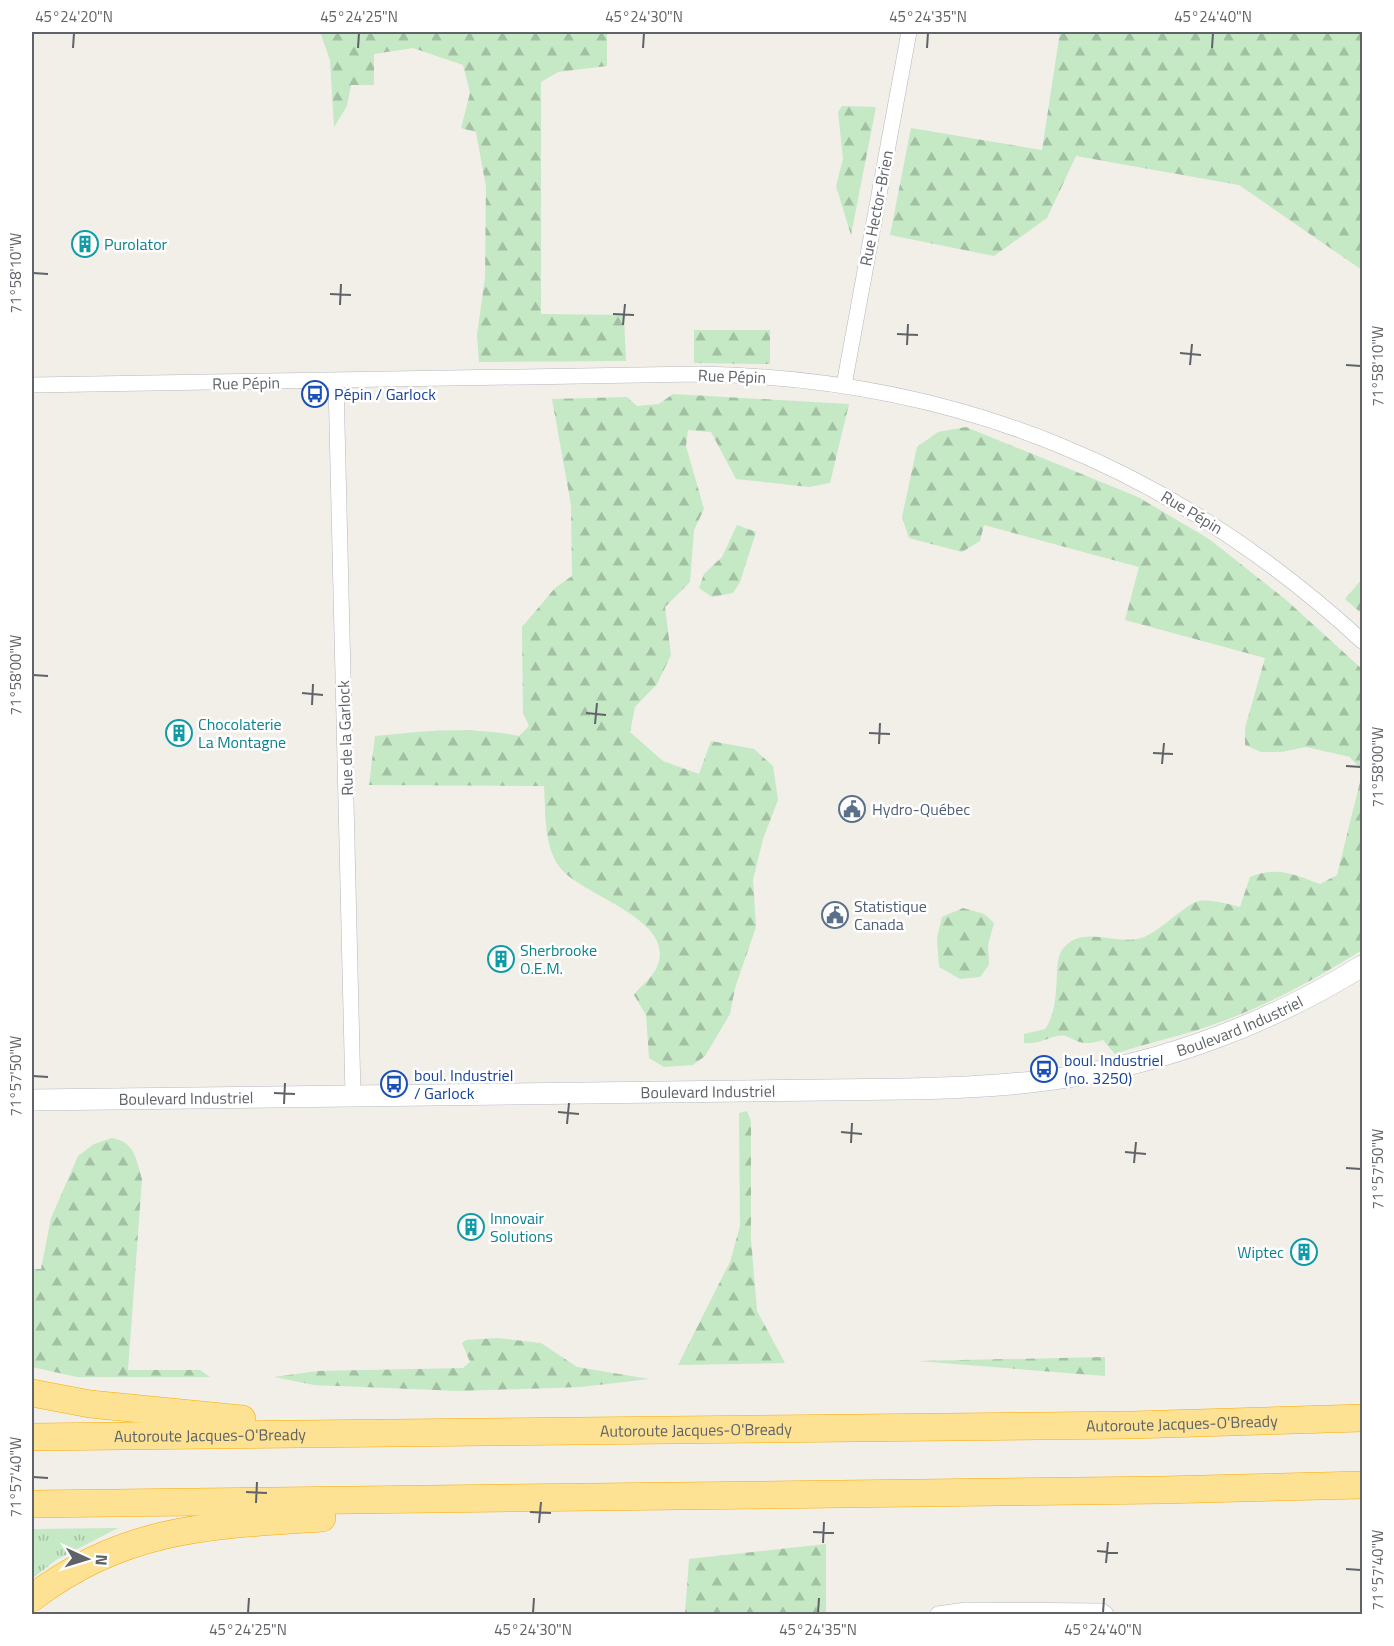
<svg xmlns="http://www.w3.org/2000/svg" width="1394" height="1646" font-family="'Titillium Web',sans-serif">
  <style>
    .grass { fill: url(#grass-tufts) }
    .forest { fill: url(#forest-firs) }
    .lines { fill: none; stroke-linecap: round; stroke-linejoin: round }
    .street-casing { stroke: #b5b8bc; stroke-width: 16 }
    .secondary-casing { stroke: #b6babf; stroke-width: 22 }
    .highway-casing { stroke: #f9ab00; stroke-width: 28 }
    .street { stroke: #fff; stroke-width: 15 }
    .secondary { stroke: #fff; stroke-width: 21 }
    .highway { stroke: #fde293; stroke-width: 27 }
    .ticks { fill: none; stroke: #5f6368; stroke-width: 2 }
    .labels { text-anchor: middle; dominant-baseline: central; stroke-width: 5; stroke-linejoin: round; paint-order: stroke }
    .street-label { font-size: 16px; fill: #5f6368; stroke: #fff }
    .culture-label { font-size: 16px; fill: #0d838f; stroke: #fff; text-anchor: start }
    .transit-label { font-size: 16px; fill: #164399; stroke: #fff; text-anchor: start }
    .service-label { font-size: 16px; fill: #4e5e75; stroke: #fff; text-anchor: start }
    .neatline { fill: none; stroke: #5f6368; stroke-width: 2 }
    .ticks-label { font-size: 15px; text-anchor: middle; fill: #5f6368 }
  </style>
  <defs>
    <pattern id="grass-tufts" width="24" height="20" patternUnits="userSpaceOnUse" patternTransform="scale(1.5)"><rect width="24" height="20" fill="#c5e8c5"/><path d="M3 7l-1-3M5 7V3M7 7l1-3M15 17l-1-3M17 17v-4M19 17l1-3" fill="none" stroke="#a3c0a4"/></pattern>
    <pattern id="forest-firs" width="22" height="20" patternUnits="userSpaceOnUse" patternTransform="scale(1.5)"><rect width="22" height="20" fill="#c5e8c5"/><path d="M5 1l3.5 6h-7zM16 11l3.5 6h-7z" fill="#a3c0a4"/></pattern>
  </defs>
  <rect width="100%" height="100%" fill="#f1efe8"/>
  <path class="grass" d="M118 1528 56 1560 32 1579V1529Z"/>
  <g class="forest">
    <path d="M320 32H607V66L558 72 541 82V314L624 315 626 361 479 362 477 335 485 277 486 187 476 132 461 128 470 93 463 65 413 48 374 54V85H351L347 106 334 127 330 60Z"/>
    <path d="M1060 32H1362V270L1239 185 1076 156 1047 218 994 256 890 235 911 128 1042 150Z"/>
    <path d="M842 106 876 107 851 235 836 186 843 159 838 112Z"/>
    <path d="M694 330H770V364L694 363Z"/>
    <path d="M673 394 849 404 830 483 809 487 736 479 711 432 688 430 686 446 704 509 694 530 690 582 665 607 671 655 657 684 635 707 630 732 663 761 699 774 711 741 754 749 773 766 778 800 763 839 753 880 756 927 735 988 730 1014 705 1056 693 1065 664 1067 649 1058 646 1015 634 995C640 986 653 977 657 967 677 920 588 898 562 870 543 848 546 813 544 786L369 785 375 736C424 731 471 726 519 736L529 726 523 713 522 627 555 588 572 576 571 505 552 399 627 397 637 406 659 404Z"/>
    <path d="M966 427 1138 497 1209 539 1285 599 1362 669V771L1350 757 1306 747 1281 752H1261L1245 745V728L1265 658 1125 620 1139 567 984 525 980 541 962 552 909 538 902 517 917 447 938 432Z"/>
    <path d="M737 525 756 532 740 582 733 593 712 597 699 588 704 574 722 557Z"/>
    <path d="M1362 579V614L1345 599Z"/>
    <path d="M1362 774V950C1314 980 1263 1008 1209 1026 1178 1037 1146 1043 1115 1054L1103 1040C1074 1050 1073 1032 1057 1036 1044 1039 1040 1044 1024 1043V1034L1045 1029C1063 1003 1052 964 1062 950 1081 923 1115 946 1141 938 1161 932 1183 905 1199 901 1212 899 1227 904 1240 907L1250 877C1278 866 1293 874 1320 884L1337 875Z"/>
    <path d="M963 908 984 914 994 923 988 945 989 965 980 977 960 979 939 967 937 938 942 917Z"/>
    <path d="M747 1111 751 1121V1239L757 1311 785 1363 678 1365 730 1262 740 1226 739 1113Z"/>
    <path d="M112 1138C135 1142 136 1159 142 1179L128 1370H200L210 1377H77L32 1367V1269H41L51 1218 78 1156 94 1144Z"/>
    <path d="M498 1338 541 1343 577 1367 649 1379 581 1387 460 1391 314 1385 274 1377 318 1371 463 1368 470 1362 462 1343 466 1340Z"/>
    <path d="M1105 1357V1376L917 1361Z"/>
    <path d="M826 1544V1614H685L689 1559Z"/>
  </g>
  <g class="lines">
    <defs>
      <g id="street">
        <path d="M336 382 353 1095"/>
        <path d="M32 385 698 374C956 378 1173 467 1362 641"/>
        <path d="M844 385 909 32"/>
        <path d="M938 1614 966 1610 1102 1611 1106 1614"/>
      </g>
      <g id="secondary">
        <path id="s1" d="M32 1100 908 1089C959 1088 1011 1086 1062 1078 1167 1062 1272 1022 1362 966"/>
      </g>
      <g id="highway">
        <path d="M32 1393 90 1404 242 1419"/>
        <path id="s2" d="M32 1437 1132 1425 1362 1418"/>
        <path d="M32 1504 1162 1490 1362 1485"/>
        <path d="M32 1598C124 1527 212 1525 322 1518"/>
      </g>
    </defs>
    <use href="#street" class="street-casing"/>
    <use href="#secondary" class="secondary-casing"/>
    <use href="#highway" class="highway-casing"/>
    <use href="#street" class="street"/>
    <use href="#secondary" class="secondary"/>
    <use href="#highway" class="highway"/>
  </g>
  <path class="ticks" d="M73 48 74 33M358 48 359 33M643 48 644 33M927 48 928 33M1212 48 1213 33M33 273 48 274M330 294 351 295M340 305 341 284M613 314 634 315M623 325 625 304M897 334 918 335M907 345 908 324M1180 353 1201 355M1190 365 1192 344M1346 365 1361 366M33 675 48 676M302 693 323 695M312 705 313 684M586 713 606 715M595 724 597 703M869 733 890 734M879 744 880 723M1153 753 1173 754M1162 764 1164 743M1346 766 1361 767M33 1076 48 1077M274 1093 295 1094M284 1104 285 1083M558 1112 579 1114M567 1124 569 1103M841 1132 862 1134M851 1143 852 1123M1125 1152 1146 1154M1134 1163 1136 1142M1346 1168 1361 1169M33 1477 48 1478M246 1492 267 1493M256 1503 257 1482M530 1512 551 1513M539 1523 541 1502M813 1532 834 1533M823 1543 824 1522M1097 1551 1118 1553M1106 1563 1108 1542M1346 1569 1361 1570M248 1613 249 1598M533 1613 534 1598M818 1613 819 1598M1103 1613 1104 1598"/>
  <defs>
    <symbol id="building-ring" viewBox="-11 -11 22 22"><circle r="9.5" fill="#fff" stroke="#0f9aa8" stroke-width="1.5"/><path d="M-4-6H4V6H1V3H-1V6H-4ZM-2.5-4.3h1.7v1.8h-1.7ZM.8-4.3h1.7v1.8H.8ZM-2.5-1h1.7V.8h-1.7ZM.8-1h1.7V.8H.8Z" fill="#0f9aa8"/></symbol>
    <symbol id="bus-ring" viewBox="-11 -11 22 22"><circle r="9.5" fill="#fff" stroke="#1a4fb4" stroke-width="1.5"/><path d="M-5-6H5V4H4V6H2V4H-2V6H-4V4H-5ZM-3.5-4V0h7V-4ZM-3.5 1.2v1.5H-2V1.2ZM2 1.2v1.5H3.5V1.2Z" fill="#1a4fb4"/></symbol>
    <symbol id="civic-ring" viewBox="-11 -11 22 22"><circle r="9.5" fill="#fff" stroke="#5c6f8a" stroke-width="1.5"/><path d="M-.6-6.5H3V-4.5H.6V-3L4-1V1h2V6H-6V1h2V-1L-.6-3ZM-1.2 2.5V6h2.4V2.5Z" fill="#5c6f8a"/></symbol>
  </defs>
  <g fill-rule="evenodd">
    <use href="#building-ring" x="70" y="229" width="30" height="30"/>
    <use href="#bus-ring" x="300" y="379" width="30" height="30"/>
    <use href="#building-ring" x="164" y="718" width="30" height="30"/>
    <use href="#civic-ring" x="837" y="794" width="30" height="30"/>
    <use href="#civic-ring" x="820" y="900" width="30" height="30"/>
    <use href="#building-ring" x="486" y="944" width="30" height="30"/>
    <use href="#bus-ring" x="1029" y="1054" width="30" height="30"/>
    <use href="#bus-ring" x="379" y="1069" width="30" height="30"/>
    <use href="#building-ring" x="456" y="1212" width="30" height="30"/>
    <use href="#building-ring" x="1289" y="1237" width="30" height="30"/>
  </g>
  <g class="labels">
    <g class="street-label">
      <text transform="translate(876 208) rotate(-79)">Rue Hector-Brien</text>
      <text transform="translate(732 376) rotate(2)">Rue Pépin</text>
      <text transform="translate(246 383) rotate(-1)">Rue Pépin</text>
      <text transform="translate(1192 512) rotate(31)">Rue Pépin</text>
      <text transform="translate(345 738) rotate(-92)">Rue de la Garlock</text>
      <text stroke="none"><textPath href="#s1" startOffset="1216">Boulevard Industriel</textPath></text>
      <text stroke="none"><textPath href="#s1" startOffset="676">Boulevard Industriel</textPath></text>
      <text stroke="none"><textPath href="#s1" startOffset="154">Boulevard Industriel</textPath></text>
      <text stroke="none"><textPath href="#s2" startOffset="1150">Autoroute Jacques-O'Bready</textPath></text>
      <text stroke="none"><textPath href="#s2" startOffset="664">Autoroute Jacques-O'Bready</textPath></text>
      <text stroke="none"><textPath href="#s2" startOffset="178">Autoroute Jacques-O'Bready</textPath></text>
    </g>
    <g class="culture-label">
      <text x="104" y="244">Purolator</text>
      <text x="198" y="724">Chocolaterie<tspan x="198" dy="18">La Montagne</tspan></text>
      <text x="520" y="950">Sherbrooke<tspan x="520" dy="18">O.E.M.</tspan></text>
      <text x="490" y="1218">Innovair<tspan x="490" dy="18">Solutions</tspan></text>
      <text x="1284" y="1252" text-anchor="end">Wiptec</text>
    </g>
    <g class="transit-label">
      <text x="334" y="394">Pépin / Garlock</text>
      <text x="1064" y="1060">boul. Industriel<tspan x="1064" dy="18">(no. 3250)</tspan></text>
      <text x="414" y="1075">boul. Industriel<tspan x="414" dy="18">/ Garlock</tspan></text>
    </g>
    <g class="service-label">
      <text x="872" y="809">Hydro-Québec</text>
      <text x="854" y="906">Statistique<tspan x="854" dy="18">Canada</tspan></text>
    </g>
  </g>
  <rect width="1394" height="1646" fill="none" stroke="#ffffff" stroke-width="66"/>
  <g transform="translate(87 1559) rotate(94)" stroke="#ffffff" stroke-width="4.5" paint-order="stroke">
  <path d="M0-4.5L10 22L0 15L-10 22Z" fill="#5f6368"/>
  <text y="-9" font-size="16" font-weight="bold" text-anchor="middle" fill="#5f6368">N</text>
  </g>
  <rect x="33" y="33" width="1328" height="1580" class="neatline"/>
  <g class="ticks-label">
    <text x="74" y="22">45°24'20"N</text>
    <text x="359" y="22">45°24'25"N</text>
    <text x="644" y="22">45°24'30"N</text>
    <text x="928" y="22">45°24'35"N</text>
    <text x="1213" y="22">45°24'40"N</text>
    <text transform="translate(16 273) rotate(-90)" y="5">71°58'10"W</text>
    <text transform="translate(1378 366) rotate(-90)" y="5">71°58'10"W</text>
    <text transform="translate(16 675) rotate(-90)" y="5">71°58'00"W</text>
    <text transform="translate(1378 767) rotate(-90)" y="5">71°58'00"W</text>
    <text transform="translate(16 1076) rotate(-90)" y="5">71°57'50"W</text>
    <text transform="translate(1378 1169) rotate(-90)" y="5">71°57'50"W</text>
    <text transform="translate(16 1477) rotate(-90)" y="5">71°57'40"W</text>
    <text transform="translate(1378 1570) rotate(-90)" y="5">71°57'40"W</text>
    <text x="248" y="1635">45°24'25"N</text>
    <text x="533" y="1635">45°24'30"N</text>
    <text x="818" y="1635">45°24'35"N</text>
    <text x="1103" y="1635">45°24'40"N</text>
  </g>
</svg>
